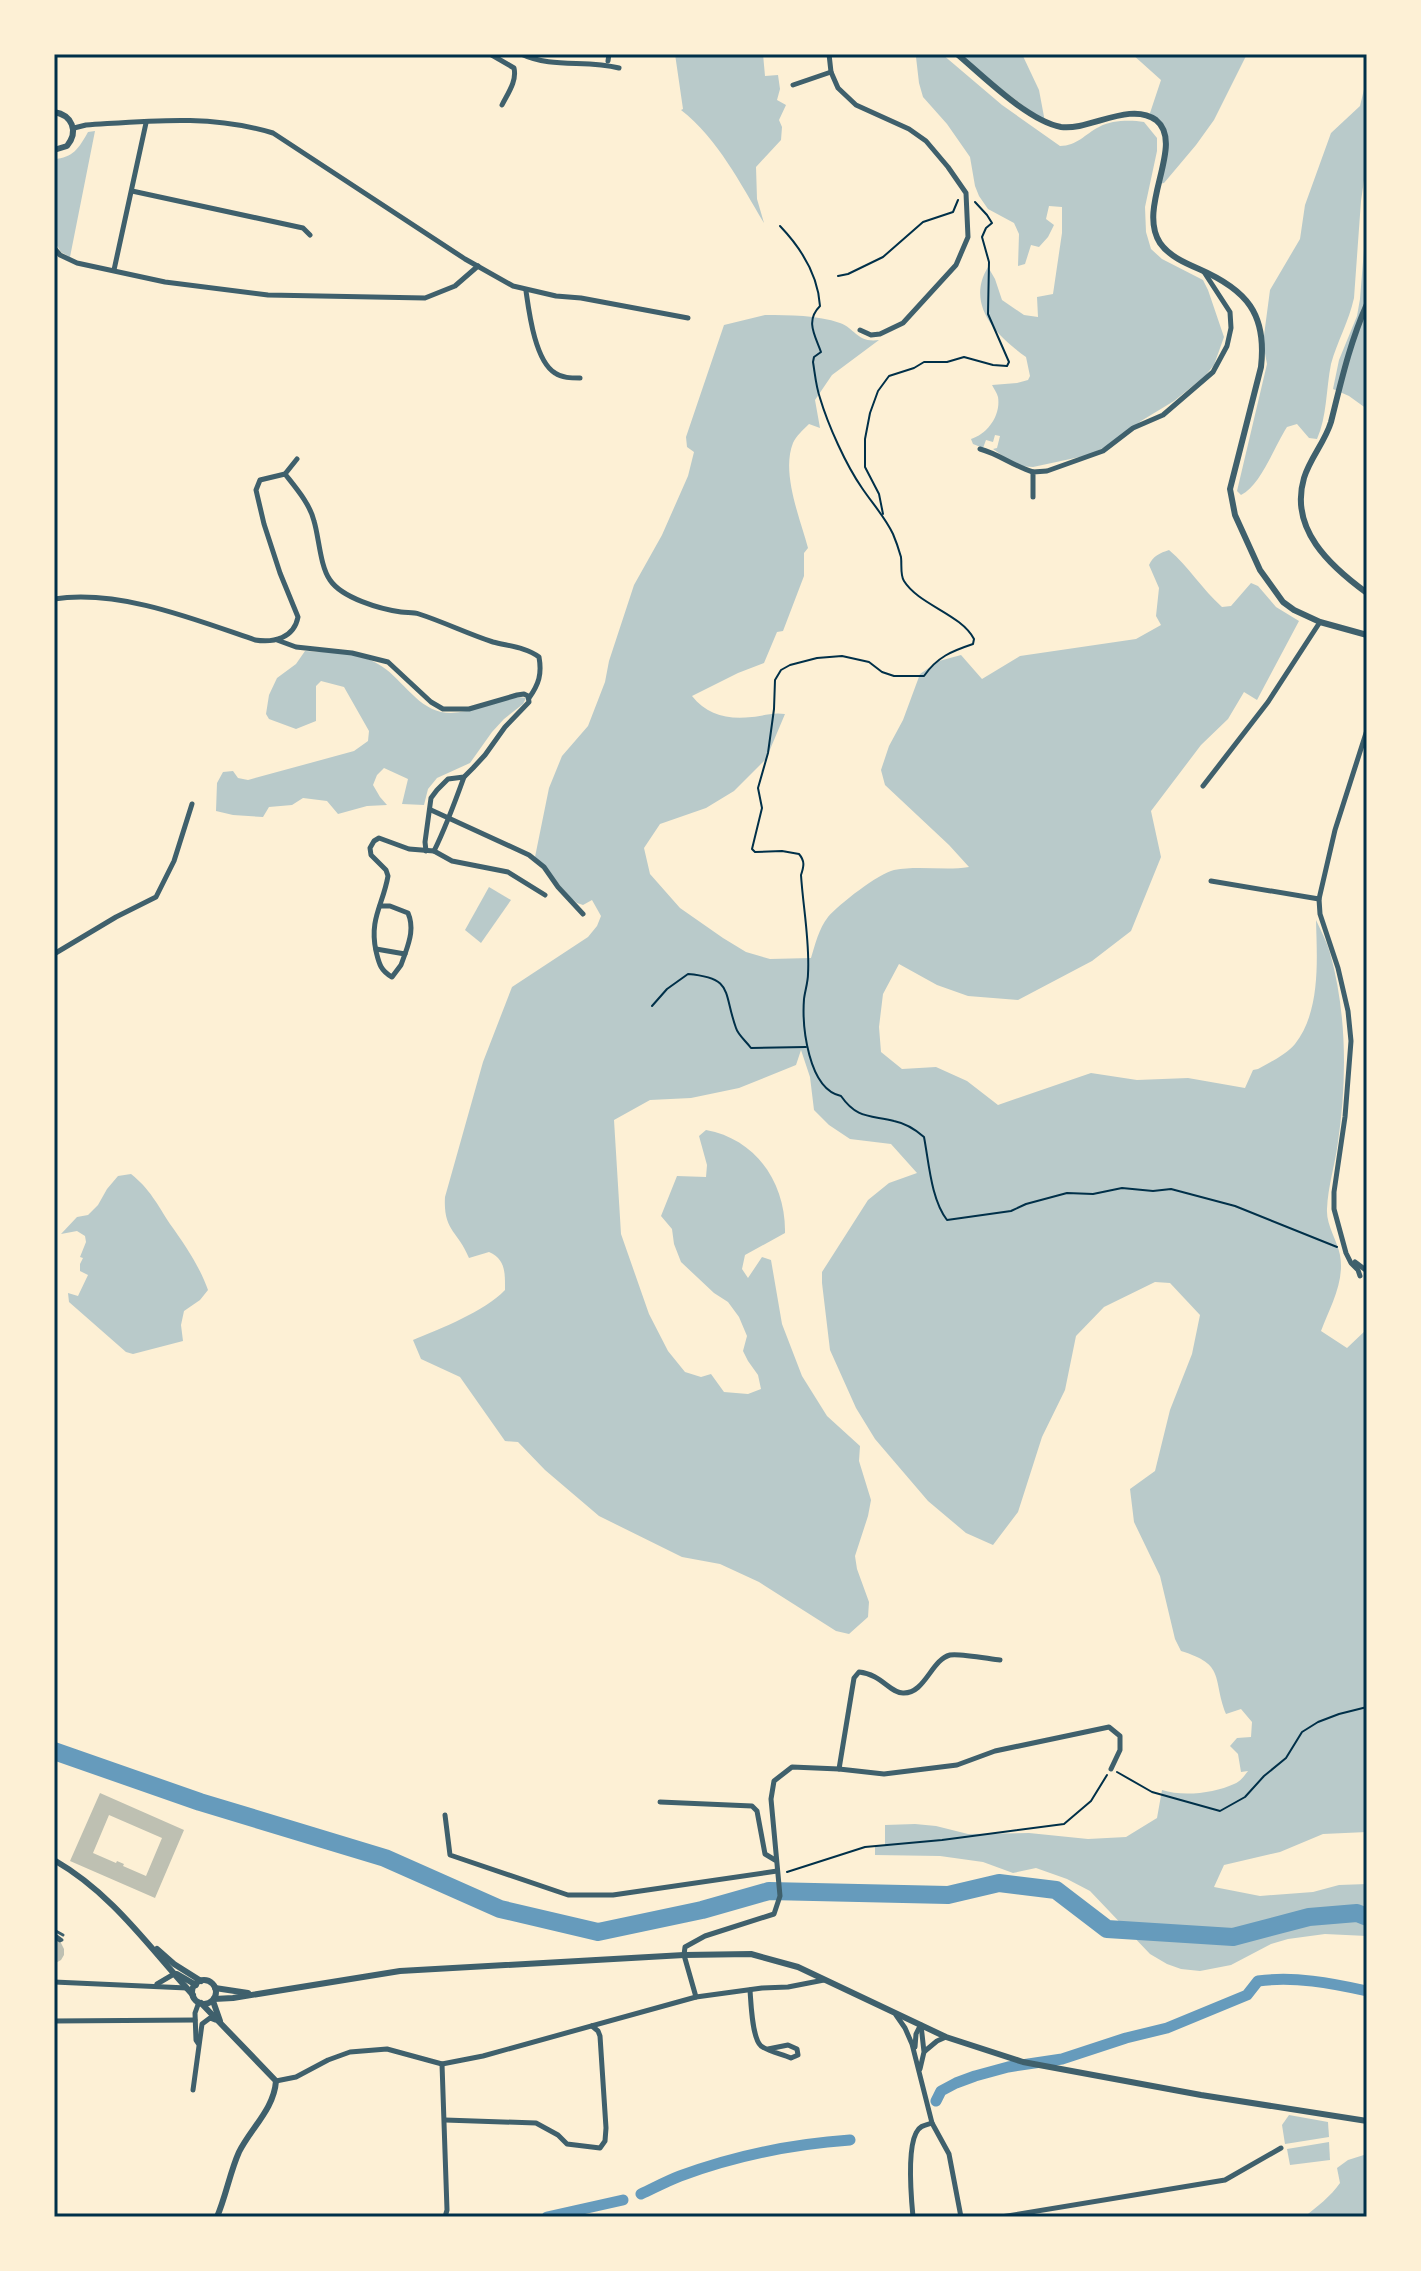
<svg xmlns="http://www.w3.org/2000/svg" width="1421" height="2271" font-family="'Public Sans',sans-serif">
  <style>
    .green { fill: #b9caca }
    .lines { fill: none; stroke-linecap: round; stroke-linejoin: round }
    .canal { stroke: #669bbc; stroke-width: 11 }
    .river { stroke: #669bbc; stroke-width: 18 }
    .building { fill: #bec0b2; fill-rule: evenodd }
    .path { stroke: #003049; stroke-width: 2 }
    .pedestrian { stroke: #3f606c; stroke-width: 3 }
    .minor { stroke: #3f606c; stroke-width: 5 }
    .tertiary { stroke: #3f606c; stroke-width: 6 }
    .neatline { fill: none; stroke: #003049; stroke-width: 3 }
  </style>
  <rect width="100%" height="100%" fill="#fdf0d5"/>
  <g class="green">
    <path d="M675 54H763L765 76 778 75 780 89 777 100 786 105 779 120 782 127 781 140 756 167 757 199 764 223C740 183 718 139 681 110L683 109Z"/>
    <path d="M918 54H942L1002 105 1060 146C1077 146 1085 134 1099 127 1112 120 1130 120 1144 122L1157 138V151L1145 207 1146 232 1151 249 1162 259 1203 280 1208 290 1224 337 1214 365 1205 376 1174 401 1141 421 1113 443 1089 455 1033 467 1017 466 993 449 997 448 1000 436 995 435 993 442 986 440 983 448 973 444 971 439C987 434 1001 416 998 397 997 393 994 389 992 385L1017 383 1028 380 1030 376 1026 357C997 336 965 305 988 267L995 279 1002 300 1024 315 1038 317 1037 297 1053 294 1062 233V207L1049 206 1046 219 1054 225 1048 237 1039 247 1031 245 1025 264 1018 266 1019 234 1014 223 988 209 979 196 975 186 970 157 947 124 923 97 919 83 916 57Z"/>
    <path d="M955 54H1022L1039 90 1045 122Z"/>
    <path d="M1132 54H1247L1214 120 1196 145 1164 183 1159 184 1166 153 1163 130 1149 116 1161 80Z"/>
    <path d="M1367 77V159L1361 201 1354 298C1349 321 1337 342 1331 364 1326 389 1327 417 1317 439L1309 438 1297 424 1287 427C1274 447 1261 485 1241 495L1237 491 1267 364 1263 343 1270 290 1300 239 1305 205 1331 133 1360 106Z"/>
    <path d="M95 131 70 257 61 252 54 241V159C73 158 79 148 88 132Z"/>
    <path d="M1367 212V409L1349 396 1333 389 1339 360 1357 316 1360 299Z"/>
    <path d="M765 315C790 315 817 315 840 323 856 329 857 343 879 340L832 375 815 400 820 428 809 424C803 430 796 436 793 443 781 473 800 518 808 548L804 553V576L783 631 777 632 764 663 738 673 692 696C707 715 728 720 752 717 764 716 772 712 785 714L766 759 734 791 706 808 660 824 644 848 650 874 680 908 723 938 746 952 770 959 811 958C815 945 819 928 828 917 838 905 879 873 894 870 919 865 944 871 969 867L949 845 885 785 881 770 889 746 903 720 920 674 939 661 961 655 982 679 1020 656 1136 639 1161 625 1156 616 1159 588 1149 565C1153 556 1160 553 1169 550 1189 567 1202 589 1222 607L1231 606 1251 583 1258 586 1276 607 1299 621 1257 700 1244 692 1228 719 1201 745 1151 811 1161 857 1131 931 1092 961 1018 1000 968 996 937 985 899 964 883 994 879 1027 881 1052 902 1069 936 1067 967 1081 998 1105 1091 1073 1137 1080 1188 1078 1245 1088 1253 1070 1258 1069C1270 1062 1286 1055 1295 1044 1321 1011 1317 959 1316 920 1321 931 1327 942 1330 953 1347 1013 1347 1081 1338 1142 1335 1165 1328 1186 1327 1209 1326 1225 1337 1240 1340 1255 1345 1282 1330 1307 1321 1331L1347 1348 1367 1329V1832L1323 1834 1280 1852 1224 1865 1214 1887 1260 1896 1313 1892 1339 1885 1367 1884V1936L1325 1934 1288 1939 1271 1944 1231 1965 1200 1971 1181 1969 1167 1964 1150 1954 1090 1891 1067 1879 1036 1868 1013 1873 983 1862 940 1856 875 1855V1846H885V1825L915 1824 936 1826 968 1834 1029 1833 1088 1839 1126 1837 1157 1818 1162 1790C1183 1797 1215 1793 1234 1784 1240 1782 1244 1776 1248 1771L1241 1772 1238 1754 1230 1746 1237 1738 1251 1737 1252 1722 1241 1709 1226 1714C1212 1677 1226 1665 1181 1651L1175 1639 1160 1576 1134 1522 1130 1489 1155 1471 1170 1410 1192 1354 1200 1315 1170 1283 1155 1282 1104 1307 1076 1336 1065 1390 1042 1437 1018 1512 993 1545 966 1533 928 1501 875 1439 856 1408 830 1350 822 1283V1272L868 1200 889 1183 917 1173 891 1144 850 1139 829 1125 814 1110 810 1077 801 1050 796 1065 739 1088 691 1098 650 1100 614 1120 621 1234 649 1314 668 1351 685 1372 701 1377 711 1374 724 1392 748 1394 761 1389 758 1375 748 1361 743 1351 747 1336 739 1317 728 1302 714 1293 681 1262 674 1244 672 1229 661 1216 677 1176 706 1177 707 1165 699 1136 706 1130C756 1139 786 1183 785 1233L745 1255 742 1269 748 1278 762 1257 771 1260 782 1324 802 1376 827 1416 860 1446 859 1461 871 1500 868 1516 855 1556 857 1569 869 1602 868 1617 849 1634 836 1631 759 1582 720 1564 682 1557 599 1516 545 1470 518 1442 505 1441 460 1377 421 1359 413 1340C440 1329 485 1311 505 1290 505 1274 506 1259 489 1252L469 1258C458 1231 443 1231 445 1197L483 1062 512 987 588 937 597 926 601 916 592 900 583 905 577 903 570 897 535 857 549 788 562 756 588 726 605 682 609 661 634 585 662 535 688 476 694 452 687 447 686 437 724 325Z"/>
    <path d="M305 651C329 653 357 651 378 664 400 676 415 706 441 712 472 718 499 693 526 698L523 704 504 719 492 732 470 763 437 778 428 789 424 805 402 804 408 779 384 768 377 775 373 785 380 797 387 805 367 806 338 814 327 801 303 798 292 805 269 807 263 817 233 815 216 811 217 783 223 772 233 771 238 778 248 780 354 751 368 741 369 731 344 687 321 681 316 686V721L296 729 269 719 266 714 269 695 277 678 296 664Z"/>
    <path d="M489 887 511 900 481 943 465 930Z"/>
    <path d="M131 1174C150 1189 157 1204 170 1224 185 1245 199 1265 208 1290L200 1300 184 1311 181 1325 183 1341 133 1354 126 1352 69 1302 68 1293 78 1296 88 1275 80 1271V1264L83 1258 80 1257 86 1242 85 1236 77 1231 61 1234 77 1217 88 1215 98 1205 107 1189 118 1176Z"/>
    <path d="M1289 2115 1328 2122 1329 2137 1285 2144 1282 2125Z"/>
    <path d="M1329 2142 1330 2160 1290 2165 1287 2149Z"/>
    <path d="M1367 2154V2217H1304C1317 2207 1331 2196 1340 2183L1337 2168 1348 2160Z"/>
  </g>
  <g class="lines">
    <g class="canal">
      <path d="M936 2101 941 2091 956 2083 975 2076 1008 2067 1062 2059 1126 2038 1167 2028 1247 1995 1258 1981C1294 1976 1331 1983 1367 1991"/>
      <path d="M641 2194C654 2188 667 2181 680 2176 734 2156 793 2144 850 2140"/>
      <path d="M547 2217 623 2200"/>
    </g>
    <path class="river" d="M54 1751 200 1802 385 1858 500 1909 598 1932 702 1910 769 1891 948 1895 999 1883 1056 1890 1107 1929 1233 1937 1309 1917 1357 1913 1367 1917"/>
  </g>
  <g class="building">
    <path d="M100 1793 184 1830 155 1898 70 1861ZM109 1815 162 1838 146 1876 123 1866 124 1864 117 1861 116 1863 93 1853Z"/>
    <path d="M54 1939 61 1943 64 1949V1955L61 1960 54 1964Z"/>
  </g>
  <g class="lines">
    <g class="path">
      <path d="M780 226C801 248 818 275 820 306 805 321 815 335 821 352L814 357 813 362C815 374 816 387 820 398 828 425 846 465 862 488 872 503 885 517 893 534 896 541 899 550 901 557 902 565 900 575 904 581 919 605 961 614 974 639L973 644C952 651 937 657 924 676H894L882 672 869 662 842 656 817 658 790 665 781 670 775 680 774 709 768 753 758 788 762 808 752 849 755 852 782 851 799 854C805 861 804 866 801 875 803 907 810 942 808 974 808 982 805 991 804 999 802 1026 808 1089 841 1096 857 1119 870 1115 894 1121 904 1123 916 1130 924 1137 929 1163 931 1199 947 1220L1011 1211 1026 1204 1067 1193 1093 1194 1122 1188 1153 1191 1171 1189 1235 1206 1337 1247"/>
      <path d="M838 276 848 274 883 257 923 222 953 212 958 200"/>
      <path d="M883 514 879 494 865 467V439L870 413 878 391 889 376 914 368 924 362H947L964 357 993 365 1007 366 1009 362 988 314 989 262 982 237 986 228 992 223 987 215 975 202"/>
      <path d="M652 1006 667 989 688 974C734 978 723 992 736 1028 738 1035 746 1041 751 1048L806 1047"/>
      <path d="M1117 1772 1152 1792 1220 1811 1245 1797 1264 1776 1286 1758 1302 1732 1318 1722 1339 1714 1367 1707"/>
      <path d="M787 1872 865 1847 942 1840 1064 1824 1091 1801 1107 1775"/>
    </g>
    <g class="pedestrian">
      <path d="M54 1930 63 1935"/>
      <path d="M54 1934 62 1940 60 1941 54 1938"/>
    </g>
    <g class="minor">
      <path d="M490 54 514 68C517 81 508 93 502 105"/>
      <path d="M521 54C553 69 586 59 619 68"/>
      <path d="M829 54 831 72 838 88 856 105 909 129 926 141 948 167 966 193 968 237 956 265 903 323 880 334 871 335 860 330"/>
      <path d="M608 61 609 54"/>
      <path d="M793 85 831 72"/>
      <path d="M74 128 86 125C150 121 210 114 273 133L465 259 513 286 556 296 581 298 688 318"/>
      <path d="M132 191 303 228 310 235"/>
      <path d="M54 248 60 255 77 263 165 282 268 295 425 298 455 286 478 266"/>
      <path d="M114 270 146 123"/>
      <path d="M526 291C529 312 535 361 555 373 562 378 571 378 580 378"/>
      <path d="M980 449C999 454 1013 466 1033 472"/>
      <path d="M285 474C296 488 310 504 314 521 319 537 320 566 330 580 342 598 380 609 401 612 407 613 413 612 419 614 444 622 468 634 493 642 508 646 526 647 539 657 542 674 539 684 529 698"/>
      <path d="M1033 497V472L1047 471 1103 451 1133 428 1163 415 1213 372 1227 346 1231 328 1230 312 1204 272"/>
      <path d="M54 599C119 589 194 619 255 640 274 643 294 638 298 617L280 573 264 524 256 490 260 480 285 474 297 459"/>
      <path d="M277 640 296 647 352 653 388 662 431 702 443 709H469L517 695 524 694 528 696 529 702 505 727 485 755 473 768 464 777 448 779 437 790 431 798 425 842 426 851"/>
      <path d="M1203 786 1268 702 1320 622"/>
      <path d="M431 810 529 855 544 867 558 887 583 914"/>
      <path d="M434 851 452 861 508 872 545 895"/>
      <path d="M1211 881 1319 899"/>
      <path d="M376 949 405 954C410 940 414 927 408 913L390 906H380"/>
      <path d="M54 954 116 917 156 897 174 861 192 804"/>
      <path d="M405 954 401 965 392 977C380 970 379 963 376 951 369 919 383 905 388 876L386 870 371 855 370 848 374 841 379 838 409 849 434 851C446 827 455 802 464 777"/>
      <path d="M1355 1262 1367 1271"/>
      <path d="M1360 1276 1358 1270 1351 1263 1346 1253 1334 1209V1192L1345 1117 1351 1041 1348 1011 1338 968 1320 914 1319 899 1335 830 1367 730"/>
      <path d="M839 1769 854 1678 859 1672C881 1674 890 1693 903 1693 925 1694 931 1660 950 1655 959 1653 990 1659 1000 1660"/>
      <path d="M660 1802 752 1806 757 1811 765 1854 775 1860"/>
      <path d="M445 1815 450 1855 568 1895H613L777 1871"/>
      <path d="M54 1982 187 1988"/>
      <path d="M157 1984 174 1974"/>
      <path d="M750 1990C751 2003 752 2038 761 2046 769 2052 783 2054 791 2058L798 2055 797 2049 788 2045 768 2049"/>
      <path d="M696 1997 684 1955 685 1947 705 1936 774 1914 780 1896 771 1799 774 1781 792 1767 839 1769 884 1774 957 1765 995 1751 1109 1727 1120 1736V1750L1111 1769"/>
      <path d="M896 2015 905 2028 912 2044 932 2123 949 2154 961 2217"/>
      <path d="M54 2021 195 2020"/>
      <path d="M198 2043 196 2040 195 2013 199 2002"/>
      <path d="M915 2047 916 2034 920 2026"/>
      <path d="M925 2051 937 2041 946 2037"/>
      <path d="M442 2064 447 2210 445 2217"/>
      <path d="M920 2069 924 2052 921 2025"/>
      <path d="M276 2081 296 2077 328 2060 350 2052 387 2049 442 2064 483 2056 696 1997 762 1988 788 1987 824 1980"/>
      <path d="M193 2090 202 2024 210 2018 215 2020"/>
      <path d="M445 2120 536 2123 558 2135 567 2144 600 2148 605 2141 606 2128 600 2036 598 2031 592 2026"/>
      <path d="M913 2217C911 2196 907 2151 916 2133 919 2126 925 2125 932 2123"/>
      <path d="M1001 2217 1225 2180 1281 2148"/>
    </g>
    <g class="tertiary">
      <path d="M957 54C983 76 1028 121 1061 127 1089 131 1130 101 1156 120 1186 144 1136 207 1160 243 1169 256 1185 263 1199 269 1247 290 1267 314 1261 367L1230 489 1235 515 1260 570 1283 602 1294 610 1320 622 1367 635"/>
      <path d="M54 112C72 115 79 131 67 146L54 150"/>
      <path d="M1367 304C1350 342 1341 382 1331 422 1325 442 1310 458 1304 478 1289 529 1330 566 1367 593"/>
      <path d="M54 1860C113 1894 148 1946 193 1995"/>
      <path d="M157 1949 174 1964 201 1981"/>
      <path d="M174 1974H177L196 1985"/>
      <circle cx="204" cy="1992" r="12"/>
      <path d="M215 1988 248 1993"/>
      <path d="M214 1999 233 1998 400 1971 684 1955 751 1954 798 1967 946 2037 1023 2062 1201 2095 1367 2121"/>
      <path d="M213 2001 220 2021"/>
      <path d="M201 2003 276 2081C274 2109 251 2128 239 2152 230 2172 226 2196 217 2217"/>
    </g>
  </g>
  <rect width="1421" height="2271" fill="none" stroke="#fdf0d5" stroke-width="112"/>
  <rect x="56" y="56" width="1309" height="2159" class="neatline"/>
</svg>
